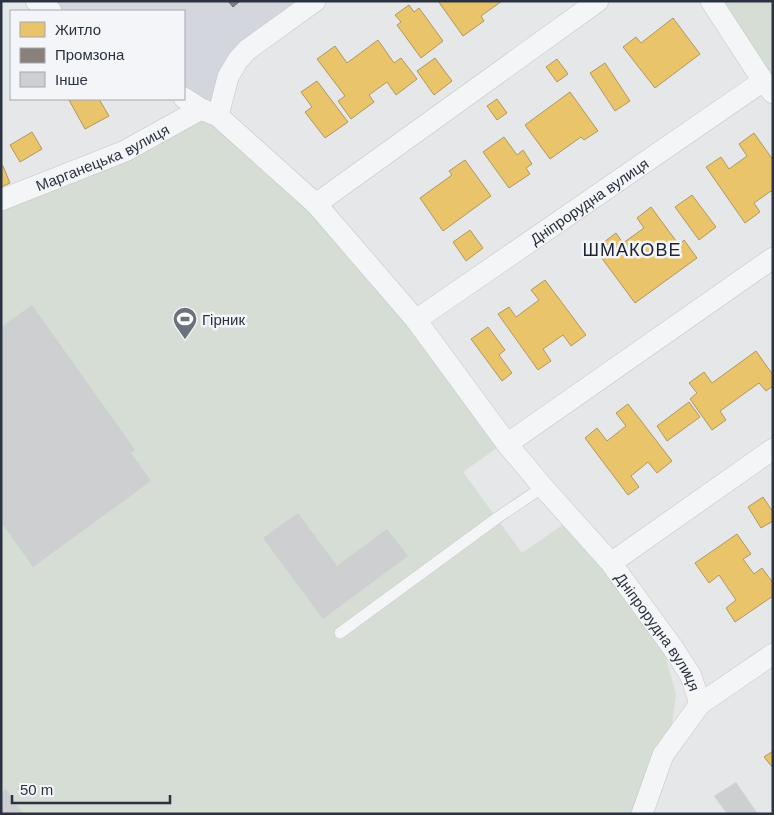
<svg xmlns="http://www.w3.org/2000/svg" width="774" height="815" font-family="Helvetica,sans-serif">
  <style>
    .built { fill: #d3d6dc }
    .green { fill: #d5ddd5 }
    .homes { fill: #e9c46a; stroke: #b0985e }
    .industry { fill: #8a817c; stroke: #6e6a6b }
    .building { fill: #cdcfd1 }
    .lines { fill: none; stroke-linecap: round; stroke-linejoin: round }
    .service-casing { stroke: #c3c5c7; stroke-width: 12 }
    .minor-casing { stroke: #c3c5c7; stroke-width: 22 }
    .service { stroke: #f4f5f6; stroke-width: 11 }
    .minor { stroke: #f4f5f6; stroke-width: 21 }
    .labels { text-anchor: middle; dominant-baseline: central; stroke-width: 5; stroke-linejoin: round; paint-order: stroke }
    .street-label { font-size: 15px; fill: #2b3342; stroke: #f3f5f8 }
    .poi-label { font-size: 15px; fill: #2b3342; stroke: #f3f5f8; text-anchor: start }
    .quarter-label { font-size: 18px; letter-spacing: 1px; fill: #1d2433; stroke: #f3f5f8 }
  </style>
  <rect width="100%" height="100%" fill="#e5e7e9"/>
  <path class="built" d="M36 1H302L229 55 219 70 212 100 201 109 184 98V11H51Z"/>
  <g class="green">
    <path d="M719 1H773V83Z"/>
    <path d="M201 118 222 127 310 208 409 322 501 445 463 472 522 553 564 524 610 575 664 652 676 694 672 725 654 751 632 814H1V209Z"/>
  </g>
  <g class="homes">
    <path d="M438 1H502L481 16 484 21 463 36Z"/>
    <path d="M409 5 414 12 419 8 443 41 421 58 397 25 401 22 395 15Z"/>
    <path d="M673 18 700 54 655 88 623 47 636 37 641 43Z"/>
    <path d="M378 40 394 63 401 58 417 79 396 95 387 82 369 95 374 102 351 119 338 101 345 96 317 59 335 46 347 63Z"/>
    <path d="M435 58 452 81 434 95 417 71Z"/>
    <path d="M557 59 568 74 557 82 546 67Z"/>
    <path d="M605 63 630 101 615 111 590 73Z"/>
    <path d="M317 81 348 122 325 138 305 112 312 107 301 92Z"/>
    <path d="M570 92 598 131 584 140 581 137 550 159 525 125Z"/>
    <path d="M71 99H99L109 116 85 129 69 100Z"/>
    <path d="M497 99 507 113 497 120 487 106Z"/>
    <path d="M32 132 42 149 20 162 10 145Z"/>
    <path d="M754 133 773 160V193L771 191 754 203 760 212 745 223 706 167 721 157 729 169 747 156 739 144Z"/>
    <path d="M504 137 517 155 523 150 532 164 526 168 530 174 509 188 483 152Z"/>
    <path d="M465 160 491 196 443 231 420 198 452 175 449 171Z"/>
    <path d="M1 166H3L10 183 1 187Z"/>
    <path d="M692 195 716 227 699 240 675 207Z"/>
    <path d="M651 207 679 245 684 240 697 258 635 303 595 249 616 233 623 243 644 228 637 218Z"/>
    <path d="M470 230 483 248 466 261 453 242Z"/>
    <path d="M545 280 586 335 571 346 563 335 543 349 551 361 538 370 498 314 509 307 516 317 539 300 531 290Z"/>
    <path d="M488 327 505 350 499 355 512 373 502 381 471 339Z"/>
    <path d="M756 351 773 375V386L766 391 759 383 720 411 726 420 712 430 690 399 697 393 689 383 704 372 712 383Z"/>
    <path d="M689 402 700 417 667 441 657 426Z"/>
    <path d="M628 404 672 461 657 473 648 462 631 476 639 487 628 495 585 438 597 428 607 441 626 426 616 413Z"/>
    <path d="M763 497 773 512V521L761 528 748 507Z"/>
    <path d="M737 534 751 554 743 559 754 574 762 568 773 583V596L735 622 726 608 736 600 719 575 709 583 695 563Z"/>
    <path d="M773 751V768L764 757Z"/>
  </g>
  <path class="industry" d="M228 1H240L233 7Z"/>
  <g class="building">
    <path d="M32 305 135 450 131 453 151 481 33 567 1 522V327Z"/>
    <path d="M298 513 337 566 387 529 408 556 323 619 263 538Z"/>
    <path d="M736 782 758 814H727L714 796Z"/>
    <path d="M6 789 23 814H1V793Z"/>
  </g>
  <g class="lines">
    <defs>
      <path id="service" d="M340 633 497 518 543 487"/>
      <g id="minor">
        <path d="M36 1 51 11"/>
        <path d="M711 1 763 81 773 93"/>
        <path id="s1" d="M184 98 201 109 218 116 316 204 416 320 507 444 543 487 611 563 673 648 691 676 700 704 663 755 642 814"/>
        <path d="M218 116 228 77 238 60 247 50 315 1"/>
        <path id="s2" d="M1 200 125 151 201 109"/>
        <path d="M316 204 598 1"/>
        <path id="s3" d="M416 320 763 81"/>
        <path d="M507 444 773 258"/>
        <path d="M611 563 773 449"/>
        <path d="M700 704 773 654"/>
      </g>
    </defs>
    <use href="#service" class="service-casing"/>
    <use href="#minor" class="minor-casing"/>
    <use href="#service" class="service"/>
    <use href="#minor" class="minor"/>
  </g>
  <defs>
    <symbol id="stadium-pin" viewBox="-11 -11 22 30"><path d="M0 17L-7.5 6A9.5 9.5 0 1 1 7.5 6Z" fill="#6c727c" stroke="#f3f5f8"/><path d="M0-5a6.5 5 0 1 0 0 10a6.5 5 0 1 0 0-10ZM-3.5-1.8h7v3.6h-7Z" fill="#fff"/></symbol>
  </defs>
  <g fill-rule="evenodd">
    <use href="#stadium-pin" x="171" y="305" width="28" height="38"/>
  </g>
  <g class="labels">
    <g class="street-label">
      <text stroke="none"><textPath href="#s2" startOffset="110">Марганецька вулиця</textPath></text>
      <text stroke="none"><textPath href="#s3" startOffset="210">Дніпрорудна вулиця</textPath></text>
      <text stroke="none"><textPath href="#s1" startOffset="719">Дніпрорудна вулиця</textPath></text>
    </g>
    <g class="poi-label">
      <text x="202" y="319">Гірник</text>
    </g>
    <g class="quarter-label">
      <text x="632" y="250">ШМАКОВЕ</text>
    </g>
  </g>
  <rect width="774" height="815" fill="none" stroke="#2b3342" stroke-width="5"/>
  <rect x="10" y="10" width="175" height="90" fill="#f3f5f8" stroke="#a3a7af"/>
  <rect x="20" y="22" width="25" height="15" fill="#e9c46a" stroke="#a3a7af"/>
  <text x="55" y="35" font-size="15" fill="#2b3342">Житло</text>
  <rect x="20" y="48" width="25" height="15" fill="#8a817c" stroke="#a3a7af"/>
  <text x="55" y="60" font-size="15" fill="#2b3342">Промзона</text>
  <rect x="20" y="72" width="25" height="15" fill="#cdcfd1" stroke="#a3a7af"/>
  <text x="55" y="85" font-size="15" fill="#2b3342">Інше</text>
  <path d="M12 795v8h158v-8" fill="none" stroke="#2b3342" stroke-width="2.5"/>
  <text x="20" y="795" font-size="15" fill="#2b3342" stroke="#f3f5f8" stroke-width="4" paint-order="stroke">50 m</text>
</svg>
